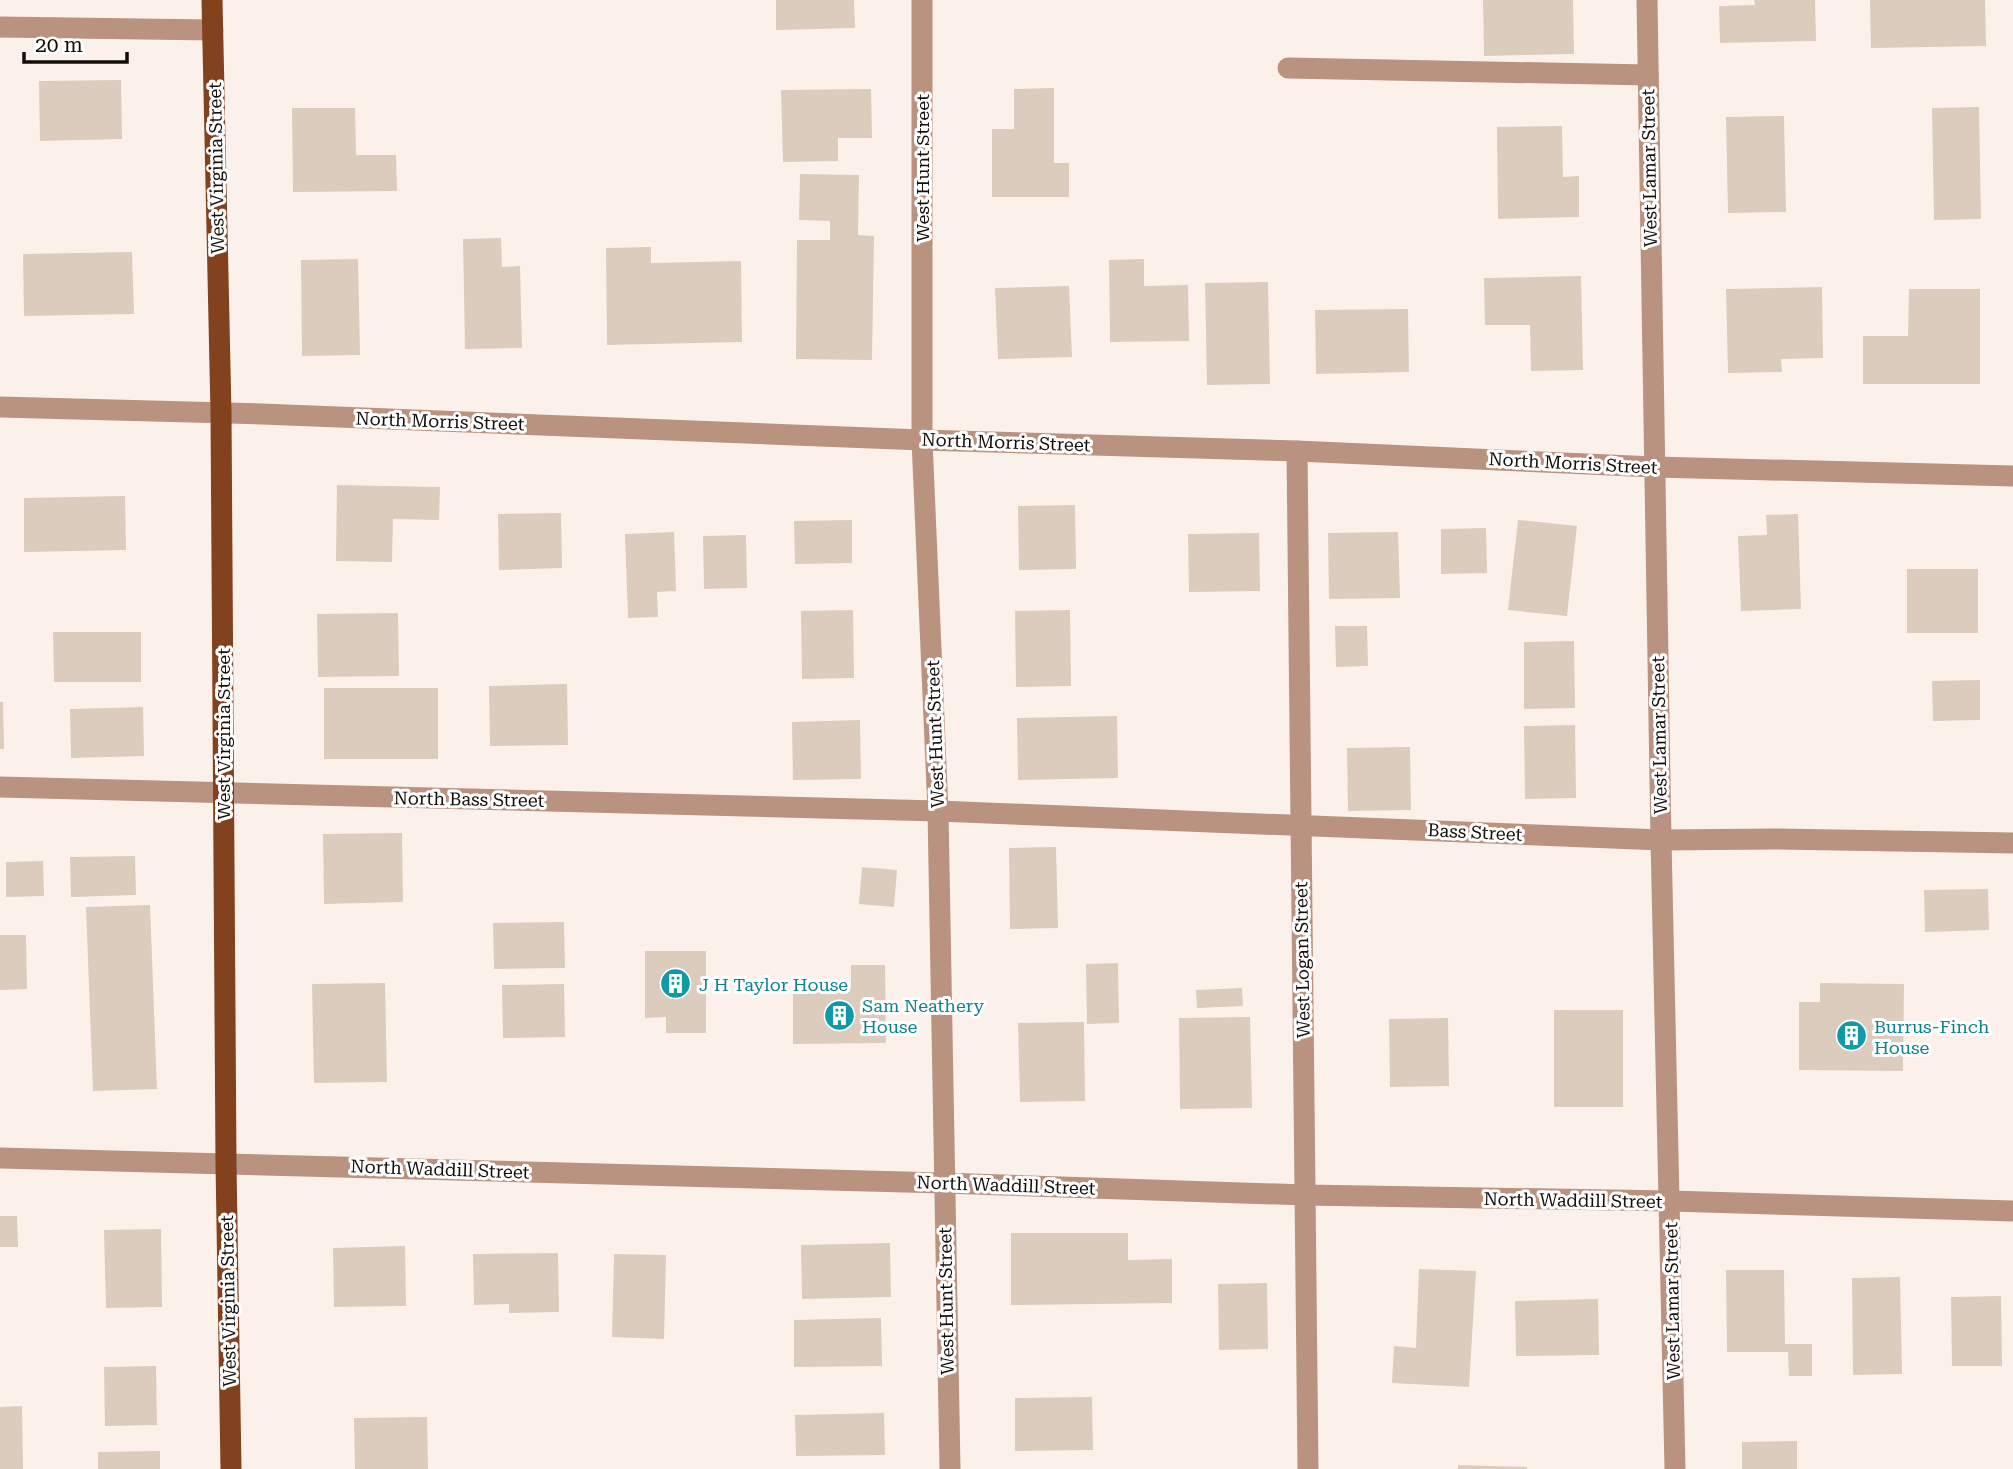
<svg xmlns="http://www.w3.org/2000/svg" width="2013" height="1469" font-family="'Roboto Serif',serif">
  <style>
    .building { fill: #dbccbe }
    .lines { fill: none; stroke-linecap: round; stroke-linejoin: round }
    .minor { stroke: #b99380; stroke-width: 21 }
    .major { stroke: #82421e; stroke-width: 21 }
    .labels { text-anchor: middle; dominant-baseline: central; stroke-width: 6; stroke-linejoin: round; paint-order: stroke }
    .street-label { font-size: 18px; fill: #130d09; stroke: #fff }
    .culture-label { font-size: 18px; fill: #0d838f; stroke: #fff; text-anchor: start }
  </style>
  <rect width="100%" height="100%" fill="#fcf1ea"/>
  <g class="building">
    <path d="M776 0H854L855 28 776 30Z"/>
    <path d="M1483 0H1573L1574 54 1484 56Z"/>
    <path d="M1754 0H1815L1816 41 1720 43 1719 6 1755 5Z"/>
    <path d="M1870 0H1985L1986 46 1871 48Z"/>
    <path d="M121 80 122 139 40 141 39 81Z"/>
    <path d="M1054 88V163H1069V197H992V129H1014V89Z"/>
    <path d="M871 89 872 138H838V161L783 162 781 90Z"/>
    <path d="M1979 107 1981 219 1934 220 1932 108Z"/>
    <path d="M292 108H355L356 155H396L397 191 293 192Z"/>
    <path d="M1784 116 1786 212 1728 213 1726 117Z"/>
    <path d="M1562 126 1563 177 1579 176V217L1498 219 1497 127Z"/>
    <path d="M800 174 859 175 858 235 874 236 872 360 796 359 797 240H830V221L799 220Z"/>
    <path d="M501 238 502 267 520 266 522 348 465 349 463 239Z"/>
    <path d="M651 247V263L741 261 742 342 607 345 606 248Z"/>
    <path d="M132 252 134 314 24 316 23 254Z"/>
    <path d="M358 259 360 355 302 356 301 260Z"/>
    <path d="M1144 259V286L1188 285 1189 341 1110 342 1109 260Z"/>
    <path d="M1581 276 1583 370 1531 371 1530 325H1485L1484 278Z"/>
    <path d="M1268 282 1270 384 1207 385 1205 283Z"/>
    <path d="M1069 286 1072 357 998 359 995 288Z"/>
    <path d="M1822 287 1823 358 1781 359 1782 372 1728 373 1726 289Z"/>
    <path d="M1909 289H1980V384H1863V336H1908Z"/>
    <path d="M1408 309 1409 372 1316 374 1315 310Z"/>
    <path d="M337 485 440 487 439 520 393 519 392 562 336 561Z"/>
    <path d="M125 496 126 550 24 552V498Z"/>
    <path d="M1075 505 1076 569 1019 570 1018 506Z"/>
    <path d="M561 513 562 568 499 570 498 514Z"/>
    <path d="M1798 514 1801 609 1741 611 1738 536 1767 535 1766 515Z"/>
    <path d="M852 520V563L795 564 794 521Z"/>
    <path d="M1518 520 1577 526 1567 616 1508 610Z"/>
    <path d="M1486 528 1487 573 1441 574V529Z"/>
    <path d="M674 532 676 591 657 592 658 617 628 618 625 534Z"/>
    <path d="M1398 532 1400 598 1329 599 1328 533Z"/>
    <path d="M1259 533 1260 591 1189 592 1188 534Z"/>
    <path d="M746 535 747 588 704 589 703 536Z"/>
    <rect x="1907" y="569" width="71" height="64"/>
    <path d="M853 610 854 678 802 679 801 611Z"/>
    <path d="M1070 610 1071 686 1016 687 1015 611Z"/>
    <path d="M398 613 399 676 318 677 317 614Z"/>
    <path d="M1335 626H1367L1368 666 1336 667Z"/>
    <path d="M53 632H141V682H54Z"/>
    <path d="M1574 641 1575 708 1524 709V642Z"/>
    <path d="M1980 680V720L1933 721 1932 681Z"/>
    <path d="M567 684 568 745 490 746 489 686Z"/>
    <rect x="324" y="688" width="114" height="71"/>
    <path d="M0 702H3L4 749H0Z"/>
    <path d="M143 707 144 756 71 758 70 709Z"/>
    <path d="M1117 716 1118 778 1018 780 1017 718Z"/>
    <path d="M860 720 861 779 793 780 792 722Z"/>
    <path d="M1575 725 1576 798 1525 799 1524 726Z"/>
    <path d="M1410 747 1411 810 1348 811 1347 748Z"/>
    <path d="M402 833 403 902 324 904 323 834Z"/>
    <path d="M1056 847 1058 928 1010 929 1009 848Z"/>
    <path d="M135 856 136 895 71 897 70 857Z"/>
    <path d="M43 861 44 896 6 897V862Z"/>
    <path d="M862 867 897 870 894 907 859 904Z"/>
    <path d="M1988 889 1989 930 1925 932 1924 890Z"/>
    <path d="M150 905 157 1089 93 1091 86 907Z"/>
    <path d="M564 922 565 968 494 969 493 923Z"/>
    <path d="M0 935H26L27 989 0 990Z"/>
    <path d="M645 951H706V1033H666V1017L645 1018Z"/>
    <path d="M1118 963 1119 1023 1087 1024 1086 964Z"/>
    <path d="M851 965H885L886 1043 793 1044V987H851Z"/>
    <path d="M385 983 387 1082 314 1083 312 984Z"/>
    <path d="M1820 983 1904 984 1903 1071 1799 1070V1002H1820Z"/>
    <path d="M564 984 565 1037 503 1038 502 985Z"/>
    <path d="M1242 988 1243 1006 1197 1008 1196 990Z"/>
    <rect x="1554" y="1010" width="69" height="97"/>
    <path d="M1250 1017 1252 1108 1180 1109 1179 1018Z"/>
    <path d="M1448 1018 1449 1086 1390 1087 1389 1019Z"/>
    <path d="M1084 1022 1085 1101 1020 1102 1018 1023Z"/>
    <path d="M0 1216H17L18 1247H0Z"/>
    <path d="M161 1229 162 1307 106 1308 104 1230Z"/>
    <path d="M1011 1233H1128V1260L1172 1259V1303L1011 1305Z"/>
    <path d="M890 1243 891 1297 802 1299 801 1245Z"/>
    <path d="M405 1246 406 1306 334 1307 333 1248Z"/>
    <path d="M558 1253 559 1312 509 1313V1304L474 1305 473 1254Z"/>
    <path d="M614 1254 666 1255 664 1339 612 1337Z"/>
    <path d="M1419 1269 1476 1271 1469 1387 1392 1383 1394 1346 1416 1348Z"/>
    <path d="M1726 1270H1784L1785 1344H1812V1376H1789L1788 1352H1727Z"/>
    <path d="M1900 1277 1902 1374 1853 1375 1852 1278Z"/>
    <path d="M1267 1283 1268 1349 1219 1350 1218 1284Z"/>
    <path d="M2001 1296 2002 1366H1952L1951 1297Z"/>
    <path d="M1598 1299 1599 1355 1516 1356 1515 1301Z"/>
    <path d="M881 1318 882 1366 794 1367V1320Z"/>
    <path d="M156 1366 157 1425 105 1426 104 1367Z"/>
    <path d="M1092 1397 1093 1450 1015 1451V1398Z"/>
    <path d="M22 1406 23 1469H0V1407Z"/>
    <path d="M884 1413 885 1455 796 1456 795 1415Z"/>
    <path d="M427 1417 428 1469H355L354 1418Z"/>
    <path d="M1797 1441V1469H1742V1442Z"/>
    <path d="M160 1451V1469H98V1452Z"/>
    <path d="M1458 1465 1527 1467V1469H1458Z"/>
  </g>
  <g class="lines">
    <g class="minor">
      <path d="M922 0V440L938 811 950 1469"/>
      <path d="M1647 0 1661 840 1675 1469"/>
      <path d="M0 27 213 30"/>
      <path d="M1288 68 1648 75"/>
      <path d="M0 407 262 414 922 440 1297 451 1655 467 2013 476"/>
      <path d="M1297 451 1308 1469"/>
      <path d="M0 787 938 811 1661 840 1774 839 2013 843"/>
      <path d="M0 1158 943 1183 1305 1195 1670 1201 2013 1211"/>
    </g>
    <path class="major" d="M212 0 221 413 226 1163 231 1469"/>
  </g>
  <defs>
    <symbol id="building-disc" viewBox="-11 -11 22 22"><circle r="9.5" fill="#0f9aa8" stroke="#fff"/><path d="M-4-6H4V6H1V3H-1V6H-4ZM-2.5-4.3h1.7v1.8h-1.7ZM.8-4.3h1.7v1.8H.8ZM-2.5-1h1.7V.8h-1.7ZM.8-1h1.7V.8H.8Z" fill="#fff"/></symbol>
  </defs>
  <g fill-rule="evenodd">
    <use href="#building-disc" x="658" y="966" width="35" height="35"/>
    <use href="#building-disc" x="822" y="998" width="35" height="35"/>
    <use href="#building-disc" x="1834" y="1018" width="35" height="35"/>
  </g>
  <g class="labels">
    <g class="street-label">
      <text transform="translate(216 168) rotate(-91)">West Virginia Street</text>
      <text transform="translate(922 168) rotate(-90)">West Hunt Street</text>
      <text transform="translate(1649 168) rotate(-91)">West Lamar Street</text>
      <text transform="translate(440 421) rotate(2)">North Morris Street</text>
      <text transform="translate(1006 442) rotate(2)">North Morris Street</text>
      <text transform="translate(1573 463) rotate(3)">North Morris Street</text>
      <text transform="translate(223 734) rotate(-90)">West Virginia Street</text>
      <text transform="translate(935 734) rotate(-92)">West Hunt Street</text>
      <text transform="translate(1659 735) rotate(-91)">West Lamar Street</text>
      <text transform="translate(469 799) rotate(1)">North Bass Street</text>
      <text transform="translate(1475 832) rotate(3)">Bass Street</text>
      <text transform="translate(1302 960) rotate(-91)">West Logan Street</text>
      <text transform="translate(440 1169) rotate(2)">North Waddill Street</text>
      <text transform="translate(1006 1185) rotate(2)">North Waddill Street</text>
      <text transform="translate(1573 1200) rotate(1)">North Waddill Street</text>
      <text transform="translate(228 1301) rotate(-91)">West Virginia Street</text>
      <text transform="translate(946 1301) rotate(-91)">West Hunt Street</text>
      <text transform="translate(1672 1301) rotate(-91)">West Lamar Street</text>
    </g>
    <g class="culture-label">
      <text x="699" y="984">J H Taylor House</text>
      <text x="862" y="1005">Sam Neathery<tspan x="862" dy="21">House</tspan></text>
      <text x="1874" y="1026">Burrus-Finch<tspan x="1874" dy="21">House</tspan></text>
    </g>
  </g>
  <path d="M24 52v10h103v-10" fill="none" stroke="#130d09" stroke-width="3.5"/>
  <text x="35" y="52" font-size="21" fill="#130d09" stroke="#ffffff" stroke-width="5" paint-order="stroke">20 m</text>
</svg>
